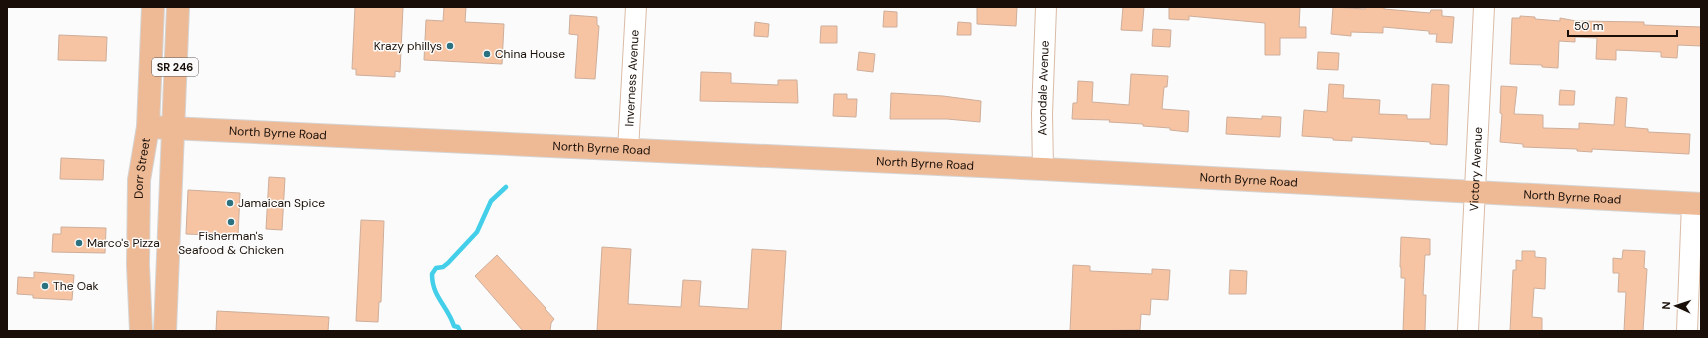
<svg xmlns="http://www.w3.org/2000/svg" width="1708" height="338" font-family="'DM Sans',sans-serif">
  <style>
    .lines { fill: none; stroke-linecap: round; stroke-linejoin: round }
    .stream { stroke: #43cfe9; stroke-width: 4.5 }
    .building { fill: #f7c4a3; stroke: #ceae9b }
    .minor-casing { stroke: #dbbba6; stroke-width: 22 }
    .major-casing { stroke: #d6d4d3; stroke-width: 24 }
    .minor { stroke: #fff; stroke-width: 20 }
    .major { stroke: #eeb995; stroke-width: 22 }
    .poi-dot { fill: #2b717f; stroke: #fafbfa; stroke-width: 1.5 }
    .labels { text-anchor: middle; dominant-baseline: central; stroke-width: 3; stroke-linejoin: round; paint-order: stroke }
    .shield { fill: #fafbfa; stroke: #5d5651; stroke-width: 1 }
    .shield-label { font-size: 11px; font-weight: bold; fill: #1a0f08 }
    .poi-label { font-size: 12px; fill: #1a0f08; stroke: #fafbfa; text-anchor: start }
    .street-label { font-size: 12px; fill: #1a0f08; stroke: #fafbfa }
  </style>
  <rect width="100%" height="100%" fill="#fafbfa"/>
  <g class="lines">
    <path class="stream" d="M460 331 458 327 454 326C447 305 432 297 432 274L436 268 443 267 448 263 477 232 491 201 506 187"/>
  </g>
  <g class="building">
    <path d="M355 7H403L400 72 395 71V77L356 75V69H352Z"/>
    <path d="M444 7H466L465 22 504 24 502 64 424 60 426 20 443 21Z"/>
    <path d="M977 7H1017L1016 26 977 24Z"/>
    <path d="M1123 7H1144L1142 31 1121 30Z"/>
    <path d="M1169 7H1300L1299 27H1306V38H1280V55H1265V23L1189 16V20L1169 19Z"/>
    <path d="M1333 7 1365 9V7H1384V9L1430 13 1431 10H1442V16L1454 17 1452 43 1436 42 1437 34H1429V31L1383 27V33L1351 32V36L1331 34Z"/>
    <path d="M884 11 897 12V27H883Z"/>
    <path d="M570 15 597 17V25L599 26 595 79 575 78 578 35 569 34Z"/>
    <path d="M1520 16 1535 17V19L1560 21V18L1576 21 1644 22V25L1701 27V46L1678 45 1677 58 1661 57V52L1616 50V60L1596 59 1597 38 1575 37V42L1559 41 1558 68 1542 67V65L1510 64 1512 18H1520Z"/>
    <path d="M755 22 769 24 768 37 754 36Z"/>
    <path d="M958 22 971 23V35H957Z"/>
    <path d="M821 26H837V43H820Z"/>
    <path d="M1153 29 1171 30 1170 47 1152 46Z"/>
    <path d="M59 35 107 37 106 61 58 60Z"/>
    <path d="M859 52 875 54 873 72 857 70Z"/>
    <path d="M1318 52 1339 53 1338 70 1317 69Z"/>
    <path d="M701 72 731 73V83L778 85V80H797L798 103 700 101Z"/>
    <path d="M1131 74 1168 76 1167 87H1164L1162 109 1189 111 1188 132 1170 130V128L1143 126V124L1109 122 1110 120 1072 119 1073 103H1077L1078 81 1093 82 1092 102 1129 105Z"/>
    <path d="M1329 84 1344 85 1343 98 1380 100 1379 114 1407 115V119H1430L1432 84 1449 85 1447 145 1430 144V142L1352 137V141L1333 140V138L1302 136 1304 110 1327 112Z"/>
    <path d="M1501 86 1517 87 1514 114 1543 115V128L1579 129V123L1614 125 1616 97 1627 98 1625 127 1648 129V132L1690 134 1689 154 1592 149V152L1577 151V149L1523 147V144L1500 142 1502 114 1500 113Z"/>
    <path d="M1560 90 1575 91 1574 105H1559Z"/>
    <path d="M891 93 943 96 981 101 980 122 947 119H890Z"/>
    <path d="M834 94H847V99H857L856 117 833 116Z"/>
    <path d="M1262 116 1281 117 1280 137 1226 134 1227 117 1262 119Z"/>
    <path d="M61 158 104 160 103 180 60 179Z"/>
    <path d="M269 177 285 178 282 230 266 229Z"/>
    <path d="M188 190 240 193 238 236 186 234Z"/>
    <path d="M361 220 384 221 381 302H379L378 322 356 321Z"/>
    <path d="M61 227 106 228 105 253 52 252 53 234H61Z"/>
    <path d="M1401 237 1430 239V255H1425L1423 295H1426L1425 331H1403L1405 278H1401V267H1400Z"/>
    <path d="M602 247 631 249 628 304 681 307 683 280 701 281 699 306 748 309 752 249 786 251 781 331H597Z"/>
    <path d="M1623 250 1645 251 1644 268 1647 269 1643 331H1624L1626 292H1618L1619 273H1613V258L1622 259Z"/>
    <path d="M1522 251H1535V257L1546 258 1545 289 1534 288 1532 317 1542 318V331H1510L1513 270H1516V260L1522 261Z"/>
    <path d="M497 255 546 308 545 309 554 319 551 323 550 331H523L475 276Z"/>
    <path d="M1073 265 1090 266V271L1152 274V269L1170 270 1168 300 1151 299 1150 315 1141 314 1140 330 1070 331Z"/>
    <path d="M1230 270 1247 271 1246 294H1229Z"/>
    <path d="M34 272 74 275 72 300 33 298V295L17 294 18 277 34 278Z"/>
    <path d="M217 311 329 317 328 331H216Z"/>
  </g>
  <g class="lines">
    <defs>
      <g id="minor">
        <path id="s1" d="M628 150 636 7"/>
        <path id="s2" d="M1043 169 1042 114 1046 7"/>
        <path id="s3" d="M1468 331 1484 7"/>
        <path d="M1687 331 1692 204"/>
      </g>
      <g id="major">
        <path id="s4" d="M148 127 1043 169 1701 204"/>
        <path id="s5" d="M141 331 138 265 139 180 148 127 153 7"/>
        <path d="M165 331 178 7"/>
      </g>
    </defs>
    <use href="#minor" class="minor-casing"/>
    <use href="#major" class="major-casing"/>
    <use href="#minor" class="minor"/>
    <use href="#major" class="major"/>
  </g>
  <g class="poi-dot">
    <circle cx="450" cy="46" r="4"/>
    <circle cx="487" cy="54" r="4"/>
    <circle cx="230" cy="203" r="4"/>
    <circle cx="231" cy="222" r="4"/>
    <circle cx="79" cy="243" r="4"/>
    <circle cx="45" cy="286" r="4"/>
  </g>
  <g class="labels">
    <rect class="shield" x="152" y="58" width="46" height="18" rx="3"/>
    <g class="shield-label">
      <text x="175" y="67">SR 246</text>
    </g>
    <g class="poi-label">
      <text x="442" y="46" text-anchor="end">Krazy phillys</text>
      <text x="495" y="54">China House</text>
      <text x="238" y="203">Jamaican Spice</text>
      <text x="231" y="236" text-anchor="middle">Fisherman's<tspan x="231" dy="14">Seafood &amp; Chicken</tspan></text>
      <text x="87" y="243">Marco's Pizza</text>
      <text x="53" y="286">The Oak</text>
    </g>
    <g class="street-label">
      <text stroke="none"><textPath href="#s1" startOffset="72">Inverness Avenue</textPath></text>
      <text stroke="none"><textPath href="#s2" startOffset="81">Avondale Avenue</textPath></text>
      <text stroke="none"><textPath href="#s4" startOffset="130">North Byrne Road</textPath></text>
      <text stroke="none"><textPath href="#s4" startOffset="454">North Byrne Road</textPath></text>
      <text stroke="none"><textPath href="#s4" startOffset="778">North Byrne Road</textPath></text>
      <text stroke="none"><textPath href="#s5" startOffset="163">Dorr Street</textPath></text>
      <text stroke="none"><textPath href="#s3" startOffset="162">Victory Avenue</textPath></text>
      <text stroke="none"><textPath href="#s4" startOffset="1102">North Byrne Road</textPath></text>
      <text stroke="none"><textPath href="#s4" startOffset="1426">North Byrne Road</textPath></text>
    </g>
  </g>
  <rect width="1708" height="338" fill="none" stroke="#1a0f08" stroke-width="16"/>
  <g transform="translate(1676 306) rotate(273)" stroke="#fafbfa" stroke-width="3" paint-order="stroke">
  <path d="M0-3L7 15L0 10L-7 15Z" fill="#1a0f08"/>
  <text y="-6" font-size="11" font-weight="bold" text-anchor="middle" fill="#1a0f08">N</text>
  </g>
  <path d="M1568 30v6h109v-6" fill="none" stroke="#1a0f08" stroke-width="2"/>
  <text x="1574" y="30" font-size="12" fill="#1a0f08" stroke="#fafbfa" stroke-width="3" paint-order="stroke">50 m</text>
</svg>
